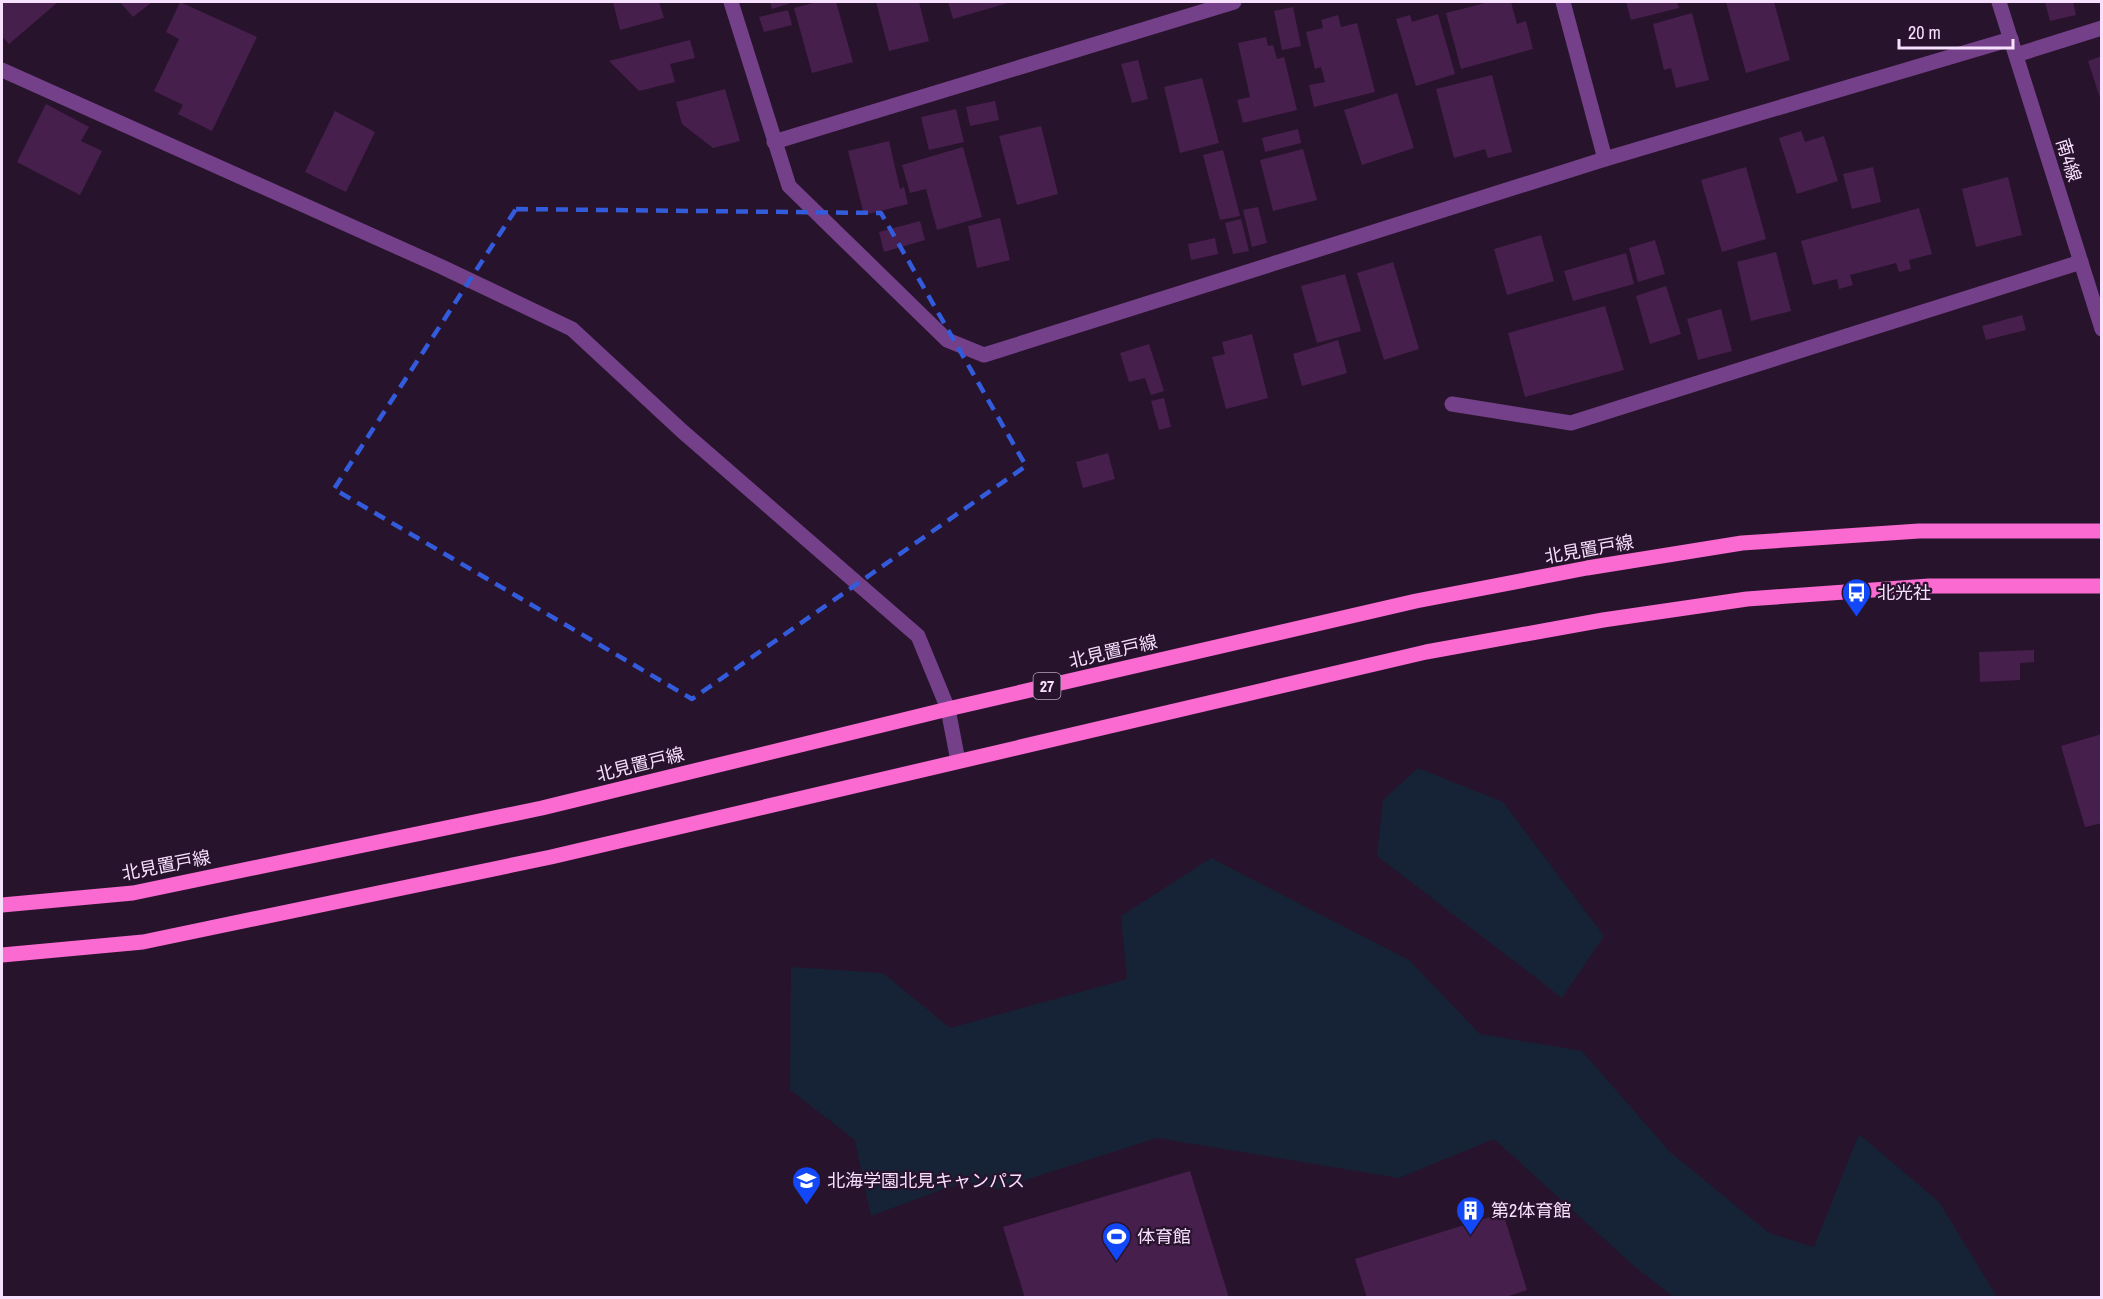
<svg xmlns="http://www.w3.org/2000/svg" width="2103" height="1299" font-family="'Archivo Narrow','Noto Sans JP',sans-serif">
  <style>
    .green { fill: #162236 }
    .building { fill: #461f4c }
    .lines { fill: none; stroke-linecap: round; stroke-linejoin: round }
    .minor { stroke: #734089; stroke-width: 15 }
    .major { stroke: #fa6ad0; stroke-width: 15 }
    .marked { fill: none; stroke: #335cdc; stroke-width: 4.5; stroke-dasharray: 12 8; stroke-linejoin: round }
    .labels { text-anchor: middle; dominant-baseline: central; stroke-width: 4.5; stroke-linejoin: round; paint-order: stroke }
    .shield { fill: #28132c; stroke: #b9a2bf; stroke-width: 1.5 }
    .shield-label { font-size: 16px; font-weight: bold; fill: #f7dffe }
    .street-label { font-size: 18px; fill: #f7dffe; stroke: #28132c }
    .poi-label { font-size: 18px; fill: #f7dffe; stroke: #28132c; text-anchor: start }
  </style>
  <rect width="100%" height="100%" fill="#28132c"/>
  <g class="green">
    <path d="M1418 768 1503 802 1604 936 1562 998 1377 856 1383 800Z"/>
    <path d="M1211 858 1409 960 1480 1034 1582 1051 1670 1152 1769 1233 1814 1247 1859 1134 1939 1202 1997 1297H1674L1634 1266 1494 1139 1399 1178 1157 1138 997 1189 965 1181 871 1216 855 1140 790 1090 791 967 883 973 950 1028 1127 979 1121 916Z"/>
  </g>
  <g class="building">
    <path d="M2 2H58L9 44 2 36Z"/>
    <path d="M120 2H152L133 17Z"/>
    <path d="M180 2 257 37 212 131 178 114 183 105 154 91 179 39 166 32Z"/>
    <path d="M613 2H659L664 18 620 30Z"/>
    <path d="M770 2H794L772 9Z"/>
    <path d="M817 2H836L853 62 812 73 794 8Z"/>
    <path d="M876 2H919L929 41 889 51Z"/>
    <path d="M948 2H1011L953 19Z"/>
    <path d="M1489 2H1511L1517 24 1526 21 1533 49 1461 69 1446 13Z"/>
    <path d="M1626 2H1677L1679 8 1631 20Z"/>
    <path d="M1726 2H1774L1790 60 1746 73Z"/>
    <path d="M2045 2H2073L2076 15 2050 21Z"/>
    <path d="M1293 7 1301 46 1282 50 1274 11Z"/>
    <path d="M788 10 792 25 764 32 759 17Z"/>
    <path d="M1692 13 1709 80 1676 88 1671 68 1664 70 1653 24Z"/>
    <path d="M1438 14 1455 74 1416 86 1396 19 1410 15 1412 22Z"/>
    <path d="M1338 15 1341 27 1357 23 1375 92 1314 107 1309 85 1325 82 1321 67 1315 69 1306 32 1323 28 1321 20Z"/>
    <path d="M1266 37 1268 46 1273 45 1277 59 1284 57 1297 110 1243 123 1237 100 1250 97 1238 43Z"/>
    <path d="M690 40 695 58 670 64 675 82 639 91 609 61Z"/>
    <path d="M2102 56V101H2101L2088 61Z"/>
    <path d="M1138 60 1148 99 1132 103 1121 64Z"/>
    <path d="M1492 75 1512 152 1488 158 1485 149 1454 158 1436 89Z"/>
    <path d="M1202 78 1219 143 1180 153 1164 87Z"/>
    <path d="M725 89 740 141 713 148 682 124 676 102Z"/>
    <path d="M1397 93 1414 148 1362 165 1344 110Z"/>
    <path d="M995 101 999 120 970 126 966 107Z"/>
    <path d="M46 104 89 127 81 141 102 151 80 195 17 162Z"/>
    <path d="M956 109 964 142 929 150 921 117Z"/>
    <path d="M335 111 375 132 346 192 305 172Z"/>
    <path d="M1041 126 1058 194 1017 205 999 136Z"/>
    <path d="M1298 129 1301 143 1265 152 1262 138Z"/>
    <path d="M1801 131 1805 142 1824 136 1838 181 1797 194 1779 138Z"/>
    <path d="M889 141 900 189 904 187 908 204 864 215 848 151Z"/>
    <path d="M963 147 982 217 937 230 926 189 910 193 902 165Z"/>
    <path d="M1303 149 1317 200 1273 211 1260 160Z"/>
    <path d="M1223 150 1240 216 1220 220 1203 155Z"/>
    <path d="M1746 167 1766 239 1722 252 1701 180Z"/>
    <path d="M1873 167 1881 202 1852 209 1843 174Z"/>
    <path d="M2008 177 2022 235 1976 247 1962 189Z"/>
    <path d="M1258 207 1267 243 1252 247 1243 210Z"/>
    <path d="M1919 208 1932 254 1909 260 1911 269 1899 272 1896 263 1850 275 1853 285 1839 289 1837 279 1813 285 1801 241Z"/>
    <path d="M1000 218 1010 260 977 268 968 226Z"/>
    <path d="M1241 219 1249 251 1233 254 1225 223Z"/>
    <path d="M920 221 925 240 884 252 879 232Z"/>
    <path d="M1541 235 1554 281 1507 295 1494 249Z"/>
    <path d="M1215 238 1218 254 1191 260 1188 244Z"/>
    <path d="M1655 240 1665 274 1638 282 1629 248Z"/>
    <path d="M1776 252 1791 311 1751 321 1737 262Z"/>
    <path d="M1626 253 1634 284 1573 301 1564 271Z"/>
    <path d="M1393 262 1419 349 1384 360 1357 273Z"/>
    <path d="M1345 274 1361 331 1317 343 1301 286Z"/>
    <path d="M1666 286 1681 334 1650 344 1636 296Z"/>
    <path d="M1605 306 1624 370 1525 397 1508 333Z"/>
    <path d="M1721 309 1732 351 1698 360 1687 319Z"/>
    <path d="M2022 315 2026 330 1986 340 1982 326Z"/>
    <path d="M1252 334 1268 398 1226 409 1212 357 1225 354 1222 342Z"/>
    <path d="M1338 340 1347 373 1302 386 1293 354Z"/>
    <path d="M1149 344 1164 391 1151 395 1145 378 1129 382 1120 353Z"/>
    <path d="M1164 398 1171 427 1159 430 1151 401Z"/>
    <path d="M1108 453 1115 479 1083 488 1076 462Z"/>
    <path d="M2034 650V662L2020 663V680L1980 682 1979 652Z"/>
    <path d="M2102 734V823L2085 827 2061 746Z"/>
    <path d="M1190 1171 1229 1298H1025L1003 1227Z"/>
    <path d="M1503 1213 1527 1290 1503 1298H1367L1355 1259Z"/>
  </g>
  <g class="lines">
    <g class="minor">
      <path d="M731 2 789 186 947 340 984 355 1605 159 2011 39"/>
      <path d="M1563 2 1605 159"/>
      <path d="M1999 2 2102 329"/>
      <path d="M2016 55 2102 28"/>
      <path d="M2 70 442 267 572 329 682 431 918 636 948 709 958 761"/>
      <path d="M774 142 1234 2"/>
      <path d="M1452 404 1571 423 2081 262"/>
    </g>
    <g class="major">
      <path d="M2 905 133 893 542 808 948 709 1416 601 1587 568 1742 543 1919 531H2102"/>
      <path d="M2 955 143 942 551 857 1426 652 1603 620 1747 599 1929 586H2102"/>
    </g>
  </g>
  <path class="marked" d="M516 209 881 213 1026 466 692 699 334 489Z"/>
  <defs>
    <symbol id="bus-pin" viewBox="-11 -11 22 30"><path d="M0 17L-7.5 6A9.5 9.5 0 1 1 7.5 6Z" fill="#1248f7" stroke="#28132c"/><path d="M-5-6H5V4H4V6H2V4H-2V6H-4V4H-5ZM-3.5-4V0h7V-4ZM-3.5 1.2v1.5H-2V1.2ZM2 1.2v1.5H3.5V1.2Z" fill="#fff"/></symbol>
    <symbol id="university-pin" viewBox="-11 -11 22 30"><path d="M0 17L-7.5 6A9.5 9.5 0 1 1 7.5 6Z" fill="#1248f7" stroke="#28132c"/><path d="M0-5L7-2L0 1L-7-2ZM-4 1L0 2.5L4 1V4Q0 6-4 4Z" fill="#fff"/></symbol>
    <symbol id="building-pin" viewBox="-11 -11 22 30"><path d="M0 17L-7.5 6A9.5 9.5 0 1 1 7.5 6Z" fill="#1248f7" stroke="#28132c"/><path d="M-4-6H4V6H1V3H-1V6H-4ZM-2.5-4.3h1.7v1.8h-1.7ZM.8-4.3h1.7v1.8H.8ZM-2.5-1h1.7V.8h-1.7ZM.8-1h1.7V.8H.8Z" fill="#fff"/></symbol>
    <symbol id="stadium-pin" viewBox="-11 -11 22 30"><path d="M0 17L-7.5 6A9.5 9.5 0 1 1 7.5 6Z" fill="#1248f7" stroke="#28132c"/><path d="M0-5a6.5 5 0 1 0 0 10a6.5 5 0 1 0 0-10ZM-3.5-1.8h7v3.6h-7Z" fill="#fff"/></symbol>
  </defs>
  <g fill-rule="evenodd">
    <use href="#bus-pin" x="1840" y="576" width="33" height="45"/>
    <use href="#university-pin" x="790" y="1164" width="33" height="45"/>
    <use href="#building-pin" x="1454" y="1194" width="33" height="45"/>
    <use href="#stadium-pin" x="1100" y="1220" width="33" height="45"/>
  </g>
  <g class="labels">
    <rect class="shield" x="1033.5" y="673" width="27" height="26" rx="4.5"/>
    <g class="shield-label">
      <text x="1047" y="686">27</text>
    </g>
    <g class="street-label">
      <text transform="translate(2069 160) rotate(73)">南4線</text>
      <text transform="translate(1589 549) rotate(-10)">北見置戸線</text>
      <text transform="translate(1113 651) rotate(-13)">北見置戸線</text>
      <text transform="translate(640 764) rotate(-14)">北見置戸線</text>
      <text transform="translate(166 865) rotate(-11)">北見置戸線</text>
    </g>
    <g class="poi-label">
      <text x="1877" y="592">北光社</text>
      <text x="827" y="1180">北海学園北見キャンパス</text>
      <text x="1491" y="1210">第2体育館</text>
      <text x="1137" y="1236">体育館</text>
    </g>
  </g>
  <rect width="2103" height="1299" fill="none" stroke="#f7dffe" stroke-width="6"/>
  <path d="M1899 39v9h114v-9" fill="none" stroke="#f7dffe" stroke-width="3"/>
  <text x="1908" y="39" font-size="18" fill="#f7dffe" stroke="#28132c" stroke-width="4.5" paint-order="stroke">20 m</text>
</svg>
